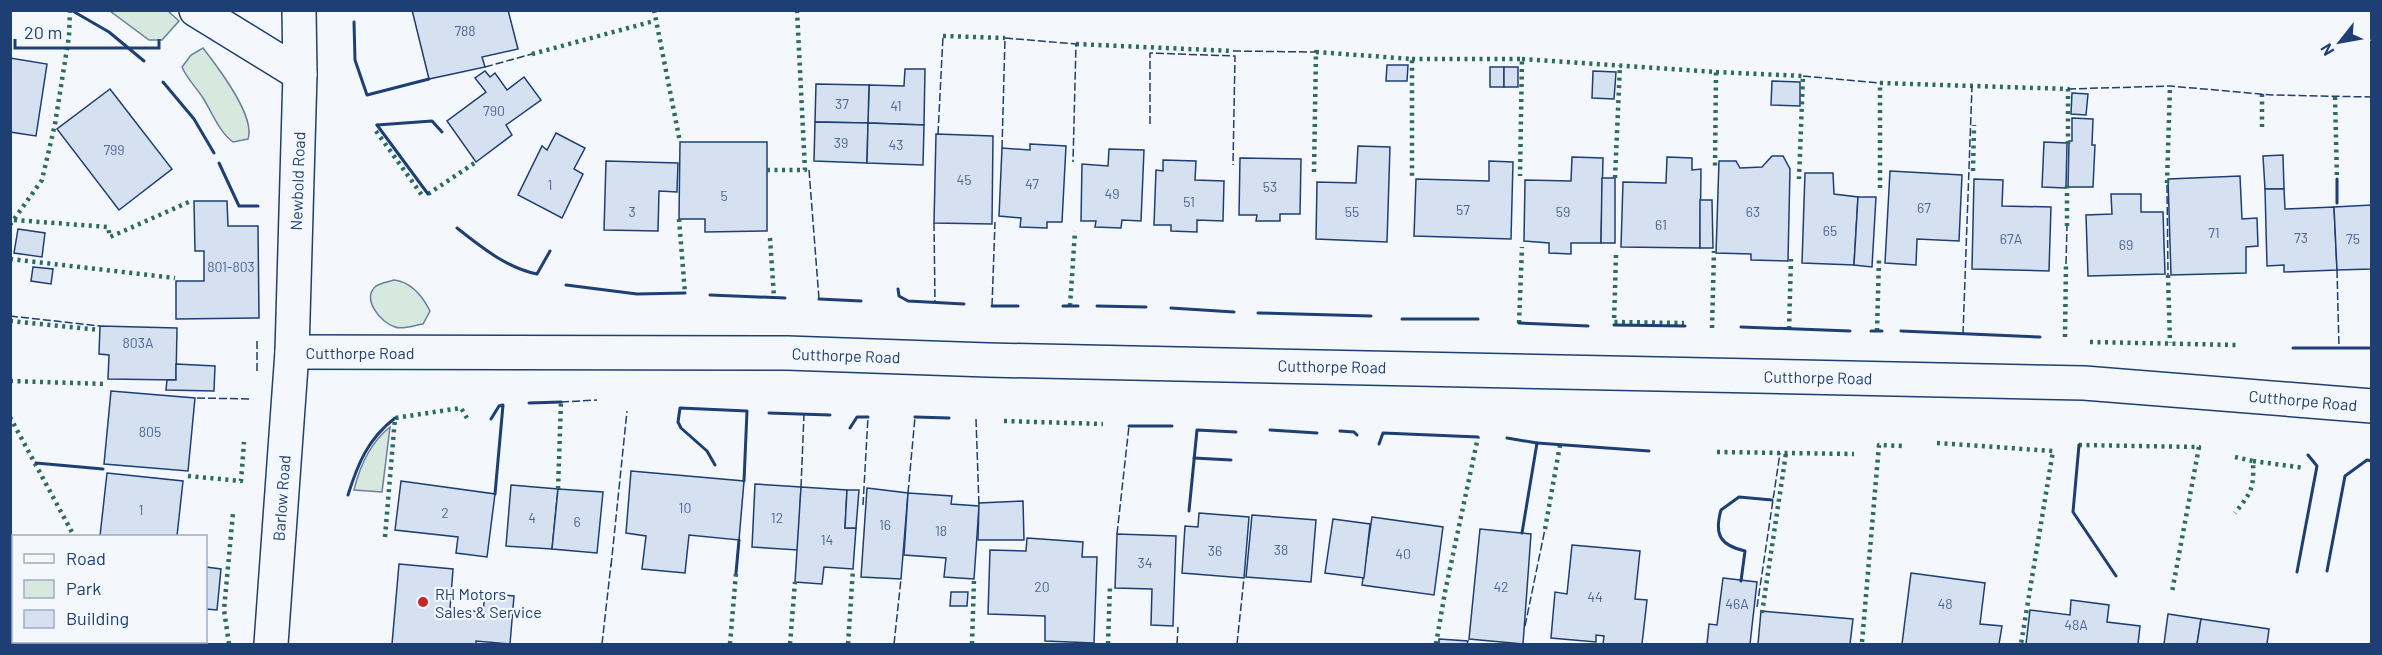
<svg xmlns="http://www.w3.org/2000/svg" width="2382" height="655" font-family="Barlow,sans-serif">
  <style>
    .green { fill: #d7e8df; stroke: #687fa3; stroke-width: 1.5 }
    .building { fill: #d5e0f0; stroke: #1d3f73; stroke-width: 1.5 }
    .lines { fill: none; stroke-linecap: round; stroke-linejoin: round }
    .secondary-casing { stroke: #1d3f73; stroke-width: 36 }
    .secondary { stroke: #f4f7fb; stroke-width: 33 }
    .hedge { stroke: #2c6c60; stroke-width: 4.5; stroke-dasharray: 3 4.5; stroke-linecap: butt }
    .fence { stroke: #1d3f73; stroke-width: 1.5; stroke-dasharray: 8 3; stroke-linecap: butt }
    .wall { stroke: #1d3f73; stroke-width: 3 }
    .poi-dot { fill: #c62828; stroke: #f4f7fb; stroke-width: 2 }
    .labels { text-anchor: middle; dominant-baseline: central; stroke-width: 4.5; stroke-linejoin: round; paint-order: stroke }
    .number-label { font-size: 14px; fill: #4b6792 }
    .street-label { font-size: 16px; fill: #1d3f73; stroke: #f4f7fb }
    .poi-label { font-size: 16px; fill: #1d3f73; stroke: #f4f7fb; text-anchor: start }
  </style>
  <rect width="100%" height="100%" fill="#f4f7fb"/>
  <g class="green">
    <path d="M110 11H168L179 21 162 40H149Z"/>
    <path d="M203 48C217 66 256 116 248 139L233 142C219 132 212 112 203 98 196 87 187 79 182 67L191 55Z"/>
    <path d="M394 280C411 282 423 297 430 311L423 324C415 325 402 330 395 327 381 323 361 299 376 286 381 283 388 282 394 280Z"/>
    <path d="M390 427 382 492 354 490C360 465 370 443 390 427Z"/>
  </g>
  <g class="building">
    <path d="M412 10H508L518 49 482 57 485 67 429 79Z"/>
    <path d="M10 58 47 64 36 136 10 132Z"/>
    <path d="M1387 65H1408L1407 81H1386Z"/>
    <rect x="1490" y="67" width="14" height="20"/>
    <rect x="1504" y="67" width="14" height="20"/>
    <path d="M905 69H925L924 125 868 123 869 85 904 86Z"/>
    <path d="M485 71 490 77 495 73 507 90 524 77 541 100 506 125 512 135 476 162 447 121 486 92 475 78Z"/>
    <path d="M1593 71 1616 72 1614 99 1592 98Z"/>
    <path d="M1772 81 1800 82V106L1771 105Z"/>
    <path d="M816 84 869 85 868 123 815 122Z"/>
    <path d="M110 89 172 169 119 210 57 129Z"/>
    <path d="M2072 93 2088 94 2086 115 2071 114Z"/>
    <path d="M2072 118 2093 119 2092 145H2095L2093 187H2068L2069 141H2072Z"/>
    <path d="M815 122 868 123 867 163 814 161Z"/>
    <path d="M868 123 924 125 923 165 867 163Z"/>
    <path d="M556 133 585 148 574 169 583 174 562 218 518 195 542 146 547 150Z"/>
    <path d="M936 134 993 136 992 224 934 223Z"/>
    <path d="M680 142H767V231L705 232V219H679Z"/>
    <path d="M2044 142 2067 143 2066 188 2042 187Z"/>
    <path d="M1030 144 1066 146 1062 222H1047V228L1020 227 1021 218 999 216 1002 148 1030 150Z"/>
    <path d="M1358 146 1390 147 1387 242 1316 239 1317 182 1356 183Z"/>
    <path d="M1109 149 1144 150 1141 221 1122 220 1121 228 1095 227 1096 221H1081L1082 164 1108 166Z"/>
    <path d="M2283 155 2284 189H2265L2263 156Z"/>
    <path d="M1772 156H1783L1790 169 1788 261 1751 260V254L1716 253 1719 161H1736L1740 168 1762 167Z"/>
    <path d="M1572 157 1603 158 1601 243H1571V254L1549 253V243L1524 241 1525 180 1571 181Z"/>
    <path d="M1667 157 1692 158V170L1701 169 1700 248 1621 247 1623 182 1666 183Z"/>
    <path d="M1240 158 1301 159 1300 214H1280V221H1256L1257 215H1239Z"/>
    <path d="M1163 160 1196 161 1195 180 1224 181 1223 221 1197 220V232L1171 231V225H1154L1156 170 1163 171Z"/>
    <path d="M606 161 678 163 677 192 659 191 658 231 604 230Z"/>
    <path d="M1489 161 1513 162 1511 239 1414 236 1416 179 1489 181Z"/>
    <path d="M1890 171 1962 175 1959 241 1917 239 1916 265 1885 263Z"/>
    <path d="M1805 173H1833L1834 194 1858 197 1854 265 1802 263Z"/>
    <path d="M2240 176 2242 219 2257 218 2258 246 2246 247V273L2171 275 2168 179Z"/>
    <path d="M1602 178H1615V243H1601Z"/>
    <path d="M1974 179 2003 180 2002 206 2051 207 2049 271 1972 269Z"/>
    <path d="M2265 189H2284L2285 209 2334 207 2337 270 2284 272V265L2267 266Z"/>
    <path d="M2111 194H2141V212H2163L2165 274 2088 276 2086 215 2112 214Z"/>
    <path d="M1858 197H1876L1872 267 1854 265Z"/>
    <path d="M1700 200H1712L1713 248H1700Z"/>
    <path d="M194 201H227L228 226H258L259 318 176 319V281H204V251H195Z"/>
    <path d="M2372 205V269L2337 270 2334 207Z"/>
    <path d="M18 229 45 233 42 257 14 253Z"/>
    <path d="M33 267 53 269 51 284 31 281Z"/>
    <path d="M100 326 177 328 176 380 108 379 109 355 99 354Z"/>
    <path d="M176 364 215 366 214 391 166 390 167 380H176Z"/>
    <path d="M111 391 195 398 188 471 104 464Z"/>
    <path d="M631 471 744 481 739 540 689 535 685 573 642 569 646 536 626 533Z"/>
    <path d="M107 473 183 481 177 536H100Z"/>
    <path d="M401 481 495 494 487 557 456 553 458 537 395 530Z"/>
    <path d="M755 484 801 487 798 550 752 547Z"/>
    <path d="M511 485 558 489 552 549 506 546Z"/>
    <path d="M801 487 847 490 845 528H856L853 569 824 567 822 584 795 582Z"/>
    <path d="M867 488 908 493 901 579 861 577Z"/>
    <path d="M558 489 603 492 597 553 552 549Z"/>
    <path d="M847 490H859L856 528H845Z"/>
    <path d="M908 493 952 496 951 504 979 506 974 579 944 577 946 558 904 555Z"/>
    <path d="M1023 501 1024 540H978L979 503Z"/>
    <path d="M1199 513 1249 517 1244 578 1182 573 1185 526 1198 527Z"/>
    <path d="M1252 515 1316 520 1311 582 1246 577Z"/>
    <path d="M1372 517 1443 527 1434 595 1362 585Z"/>
    <path d="M1333 519 1370 524 1364 578 1325 573Z"/>
    <path d="M1480 529 1531 534 1523 644 1469 639Z"/>
    <path d="M1117 534 1176 536 1173 626 1151 625 1152 589 1115 588Z"/>
    <path d="M1027 538 1083 542 1082 557H1097L1094 643 1045 641V616L988 614 990 550 1026 551Z"/>
    <path d="M1572 545 1640 551 1635 599 1647 600 1642 644H1603L1604 636 1596 635V642L1551 638 1555 592 1567 594Z"/>
    <path d="M399 564 453 569 450 609 483 612 485 593 514 596 510 644 476 641V644H392Z"/>
    <path d="M206 567 221 569 217 610 206 609Z"/>
    <path d="M1911 573 1985 583 1980 624 2002 626 1999 644H1902Z"/>
    <path d="M1723 578 1757 582 1750 644H1707L1709 624 1717 625Z"/>
    <path d="M951 592H968L967 606H950Z"/>
    <path d="M2071 600 2109 605 2107 622 2140 626 2138 644H2026L2030 610 2070 615Z"/>
    <path d="M1761 611 1853 619 1850 644H1758Z"/>
    <path d="M2168 614 2201 619 2197 644H2164Z"/>
    <path d="M2201 619 2269 629 2267 644H2197Z"/>
    <path d="M1439 639 1468 641 1467 644H1439Z"/>
  </g>
  <g class="lines">
    <defs>
      <g id="secondary">
        <path d="M196 10 300 74"/>
        <path d="M292 352 787 353 988 360 2084 383 2372 406"/>
        <path d="M271 644 292 352 300 74 299 10"/>
      </g>
    </defs>
    <use href="#secondary" class="secondary-casing"/>
    <use href="#secondary" class="secondary"/>
    <g class="hedge">
      <path d="M654 10 680 142"/>
      <path d="M943 36 1005 38"/>
      <path d="M1076 44 1233 51"/>
      <path d="M532 54 654 21"/>
      <path d="M1412 59H1522L1520 176"/>
      <path d="M1522 59 1716 72 1715 166"/>
      <path d="M1716 72 1803 76 1799 179"/>
      <path d="M2335 97 2337 179"/>
      <path d="M2262 127V93"/>
      <path d="M376 131 424 198"/>
      <path d="M767 170H805L797 10"/>
      <path d="M1973 171 1974 125"/>
      <path d="M1314 172 1316 52 1412 59V178"/>
      <path d="M1615 178 1620 65"/>
      <path d="M2167 183 2170 86"/>
      <path d="M1880 188V83L2068 89V145"/>
      <path d="M428 194 476 162"/>
      <path d="M679 219 685 293"/>
      <path d="M14 220 108 227 110 237 191 201"/>
      <path d="M10 225 42 180 55 124 69 36 70 10"/>
      <path d="M2067 226V184"/>
      <path d="M770 238 774 297"/>
      <path d="M1616 255 1614 322 1684 323"/>
      <path d="M10 259 175 278"/>
      <path d="M2168 275 2170 343"/>
      <path d="M1070 306 1075 231"/>
      <path d="M10 321 100 330"/>
      <path d="M1519 323 1522 247"/>
      <path d="M1712 328 1714 251"/>
      <path d="M1789 329 1791 259"/>
      <path d="M1877 331 1879 259"/>
      <path d="M2065 337 2066 264"/>
      <path d="M2090 342 2238 345"/>
      <path d="M10 381 107 384"/>
      <path d="M10 417 74 536"/>
      <path d="M1004 421 1103 424"/>
      <path d="M1937 443 2053 451 2021 644"/>
      <path d="M2079 445 2199 447 2172 592"/>
      <path d="M1717 452 1854 454"/>
      <path d="M2235 457 2253 461C2254 489 2252 491 2235 513"/>
      <path d="M2253 461 2305 468"/>
      <path d="M188 476 241 481 244 442"/>
      <path d="M558 489 561 402"/>
      <path d="M1545 529 1560 445"/>
      <path d="M385 537 395 418 461 408 467 418"/>
      <path d="M1762 613 1786 453"/>
      <path d="M111 642 112 644"/>
      <path d="M1862 642 1879 445 1902 446"/>
      <path d="M229 644 224 610 233 513"/>
      <path d="M730 644 736 573"/>
      <path d="M790 644 795 582"/>
      <path d="M848 644 853 569"/>
      <path d="M972 644 974 579"/>
      <path d="M1108 644 1110 585"/>
      <path d="M1436 644 1445 592 1478 437"/>
    </g>
    <g class="fence">
      <path d="M1233 51 1316 52"/>
      <path d="M485 67 532 54"/>
      <path d="M1803 76 1880 83"/>
      <path d="M2068 89 2170 86 2272 95 2372 97"/>
      <path d="M1150 124V53L1235 56 1233 165"/>
      <path d="M938 134 943 36"/>
      <path d="M1002 148 1005 38 1076 44 1073 162"/>
      <path d="M809 170 819 299"/>
      <path d="M2167 185 2168 275"/>
      <path d="M934 223 935 302"/>
      <path d="M2066 264 2067 226"/>
      <path d="M2337 270 2339 348"/>
      <path d="M992 306 995 222"/>
      <path d="M10 316 100 326"/>
      <path d="M1963 334 1972 86"/>
      <path d="M257 371V339"/>
      <path d="M197 398 251 399"/>
      <path d="M561 402 597 400"/>
      <path d="M976 419 979 506"/>
      <path d="M801 487 804 414"/>
      <path d="M908 493 915 417"/>
      <path d="M863 505 868 417"/>
      <path d="M1117 534 1129 426"/>
      <path d="M611 566 627 411"/>
      <path d="M1757 607 1780 453"/>
      <path d="M1525 626 1545 529"/>
      <path d="M602 644 611 564"/>
      <path d="M894 644 901 579"/>
      <path d="M1177 644 1178 627"/>
      <path d="M1237 644 1244 578"/>
    </g>
    <g class="wall">
      <path d="M71 10 109 32 144 61"/>
      <path d="M354 22 355 60 367 95 429 79"/>
      <path d="M163 82 194 119 214 153"/>
      <path d="M377 125 428 194"/>
      <path d="M377 125 432 121 442 132"/>
      <path d="M219 163 239 206H258"/>
      <path d="M2337 179V203"/>
      <path d="M457 228C481 247 507 268 537 274L550 251"/>
      <path d="M566 285 637 294 685 293"/>
      <path d="M898 289 899 296 908 301 964 304"/>
      <path d="M710 295 785 298"/>
      <path d="M819 299 861 301"/>
      <path d="M992 306H1018"/>
      <path d="M1063 306H1078"/>
      <path d="M1097 306 1146 307"/>
      <path d="M1171 308 1234 312"/>
      <path d="M1258 313 1371 316"/>
      <path d="M1402 319H1478"/>
      <path d="M1519 323 1588 326"/>
      <path d="M1614 325 1685 326"/>
      <path d="M1741 327 1850 331"/>
      <path d="M1871 331H1882"/>
      <path d="M1901 331 2040 337"/>
      <path d="M2293 348H2372"/>
      <path d="M529 403 561 402"/>
      <path d="M769 413 830 415"/>
      <path d="M915 417 949 418"/>
      <path d="M491 419 499 406 503 405 495 494"/>
      <path d="M1129 426H1172"/>
      <path d="M850 428 857 417H868"/>
      <path d="M1270 430 1317 433"/>
      <path d="M1340 431 1354 432 1357 435"/>
      <path d="M1507 438 1537 443 1522 533"/>
      <path d="M1537 443 1649 451"/>
      <path d="M1379 444 1383 433 1478 437"/>
      <path d="M2079 445 2073 512 2116 576"/>
      <path d="M1194 458 1231 460"/>
      <path d="M36 463 103 469"/>
      <path d="M715 465 707 451 681 428 678 422 680 408 747 411 744 481"/>
      <path d="M348 495C358 463 368 439 395 418"/>
      <path d="M1189 511 1197 430 1236 432"/>
      <path d="M2327 571 2345 476 2367 460 2372 461"/>
      <path d="M2297 572 2317 466 2308 455"/>
      <path d="M736 573 739 540"/>
      <path d="M1741 581 1745 551C1720 545 1714 535 1721 510L1739 497 1772 500"/>
    </g>
  </g>
  <circle class="poi-dot" cx="423" cy="602" r="6"/>
  <g class="labels">
    <g class="number-label">
      <text x="465" y="30">788</text>
      <text x="842" y="103">37</text>
      <text x="896" y="105">41</text>
      <text x="494" y="110">790</text>
      <text x="841" y="142">39</text>
      <text x="896" y="144">43</text>
      <text x="114" y="149">799</text>
      <text x="964" y="179">45</text>
      <text x="1032" y="183">47</text>
      <text x="550" y="184">1</text>
      <text x="1270" y="186">53</text>
      <text x="1112" y="193">49</text>
      <text x="724" y="195">5</text>
      <text x="1189" y="201">51</text>
      <text x="1924" y="207">67</text>
      <text x="1463" y="209">57</text>
      <text x="632" y="211">3</text>
      <text x="1352" y="211">55</text>
      <text x="1563" y="211">59</text>
      <text x="1753" y="211">63</text>
      <text x="1661" y="224">61</text>
      <text x="1830" y="230">65</text>
      <text x="2214" y="232">71</text>
      <text x="2301" y="237">73</text>
      <text x="2011" y="238">67A</text>
      <text x="2353" y="238">75</text>
      <text x="2126" y="244">69</text>
      <text x="231" y="266">801-803</text>
      <text x="138" y="342">803A</text>
      <text x="150" y="431">805</text>
      <text x="685" y="507">10</text>
      <text x="141" y="509">1</text>
      <text x="445" y="512">2</text>
      <text x="532" y="517">4</text>
      <text x="777" y="517">12</text>
      <text x="577" y="521">6</text>
      <text x="885" y="524">16</text>
      <text x="941" y="530">18</text>
      <text x="827" y="539">14</text>
      <text x="1281" y="549">38</text>
      <text x="1215" y="550">36</text>
      <text x="1403" y="553">40</text>
      <text x="1145" y="562">34</text>
      <text x="1042" y="586">20</text>
      <text x="1501" y="586">42</text>
      <text x="1595" y="596">44</text>
      <text x="1737" y="603">46A</text>
      <text x="1945" y="603">48</text>
      <text x="2076" y="624">48A</text>
    </g>
    <g class="street-label">
      <text transform="translate(297 181) rotate(-88)">Newbold Road</text>
      <text x="360" y="352">Cutthorpe Road</text>
      <text transform="translate(846 355) rotate(2)">Cutthorpe Road</text>
      <text transform="translate(1332 366) rotate(1)">Cutthorpe Road</text>
      <text transform="translate(1818 377) rotate(1)">Cutthorpe Road</text>
      <text transform="translate(2303 400) rotate(5)">Cutthorpe Road</text>
      <text transform="translate(281 498) rotate(-86)">Barlow Road</text>
    </g>
    <g class="poi-label">
      <text x="435" y="593">RH Motors<tspan x="435" dy="18">Sales &amp; Service</tspan></text>
    </g>
  </g>
  <rect width="2382" height="655" fill="none" stroke="#1d3f73" stroke-width="24"/>
  <rect x="12" y="535" width="195" height="108" fill="#f4f7fb" stroke="#9eadc5" stroke-width="1.5"/>
  <rect x="24" y="554" width="30" height="9" fill="#f4f7fb" stroke="#9eadc5" stroke-width="1.5"/>
  <text x="66" y="565" font-size="18" fill="#1d3f73">Road</text>
  <rect x="24" y="580" width="30" height="18" fill="#d7e8df" stroke="#9eadc5" stroke-width="1.5"/>
  <text x="66" y="595" font-size="18" fill="#1d3f73">Park</text>
  <rect x="24" y="610" width="30" height="18" fill="#d5e0f0" stroke="#9eadc5" stroke-width="1.5"/>
  <text x="66" y="625" font-size="18" fill="#1d3f73">Building</text>
  <g transform="translate(2340 42) rotate(239)" stroke="#f4f7fb" stroke-width="4.5" paint-order="stroke">
  <path d="M0-4.5L10 22L0 15L-10 22Z" fill="#1d3f73"/>
  <text y="-9" font-size="16" font-weight="bold" text-anchor="middle" fill="#1d3f73">N</text>
  </g>
  <path d="M15 39v9h144v-9" fill="none" stroke="#1d3f73" stroke-width="3"/>
  <text x="24" y="39" font-size="18" fill="#1d3f73" stroke="#f4f7fb" stroke-width="4.5" paint-order="stroke">20 m</text>
</svg>
